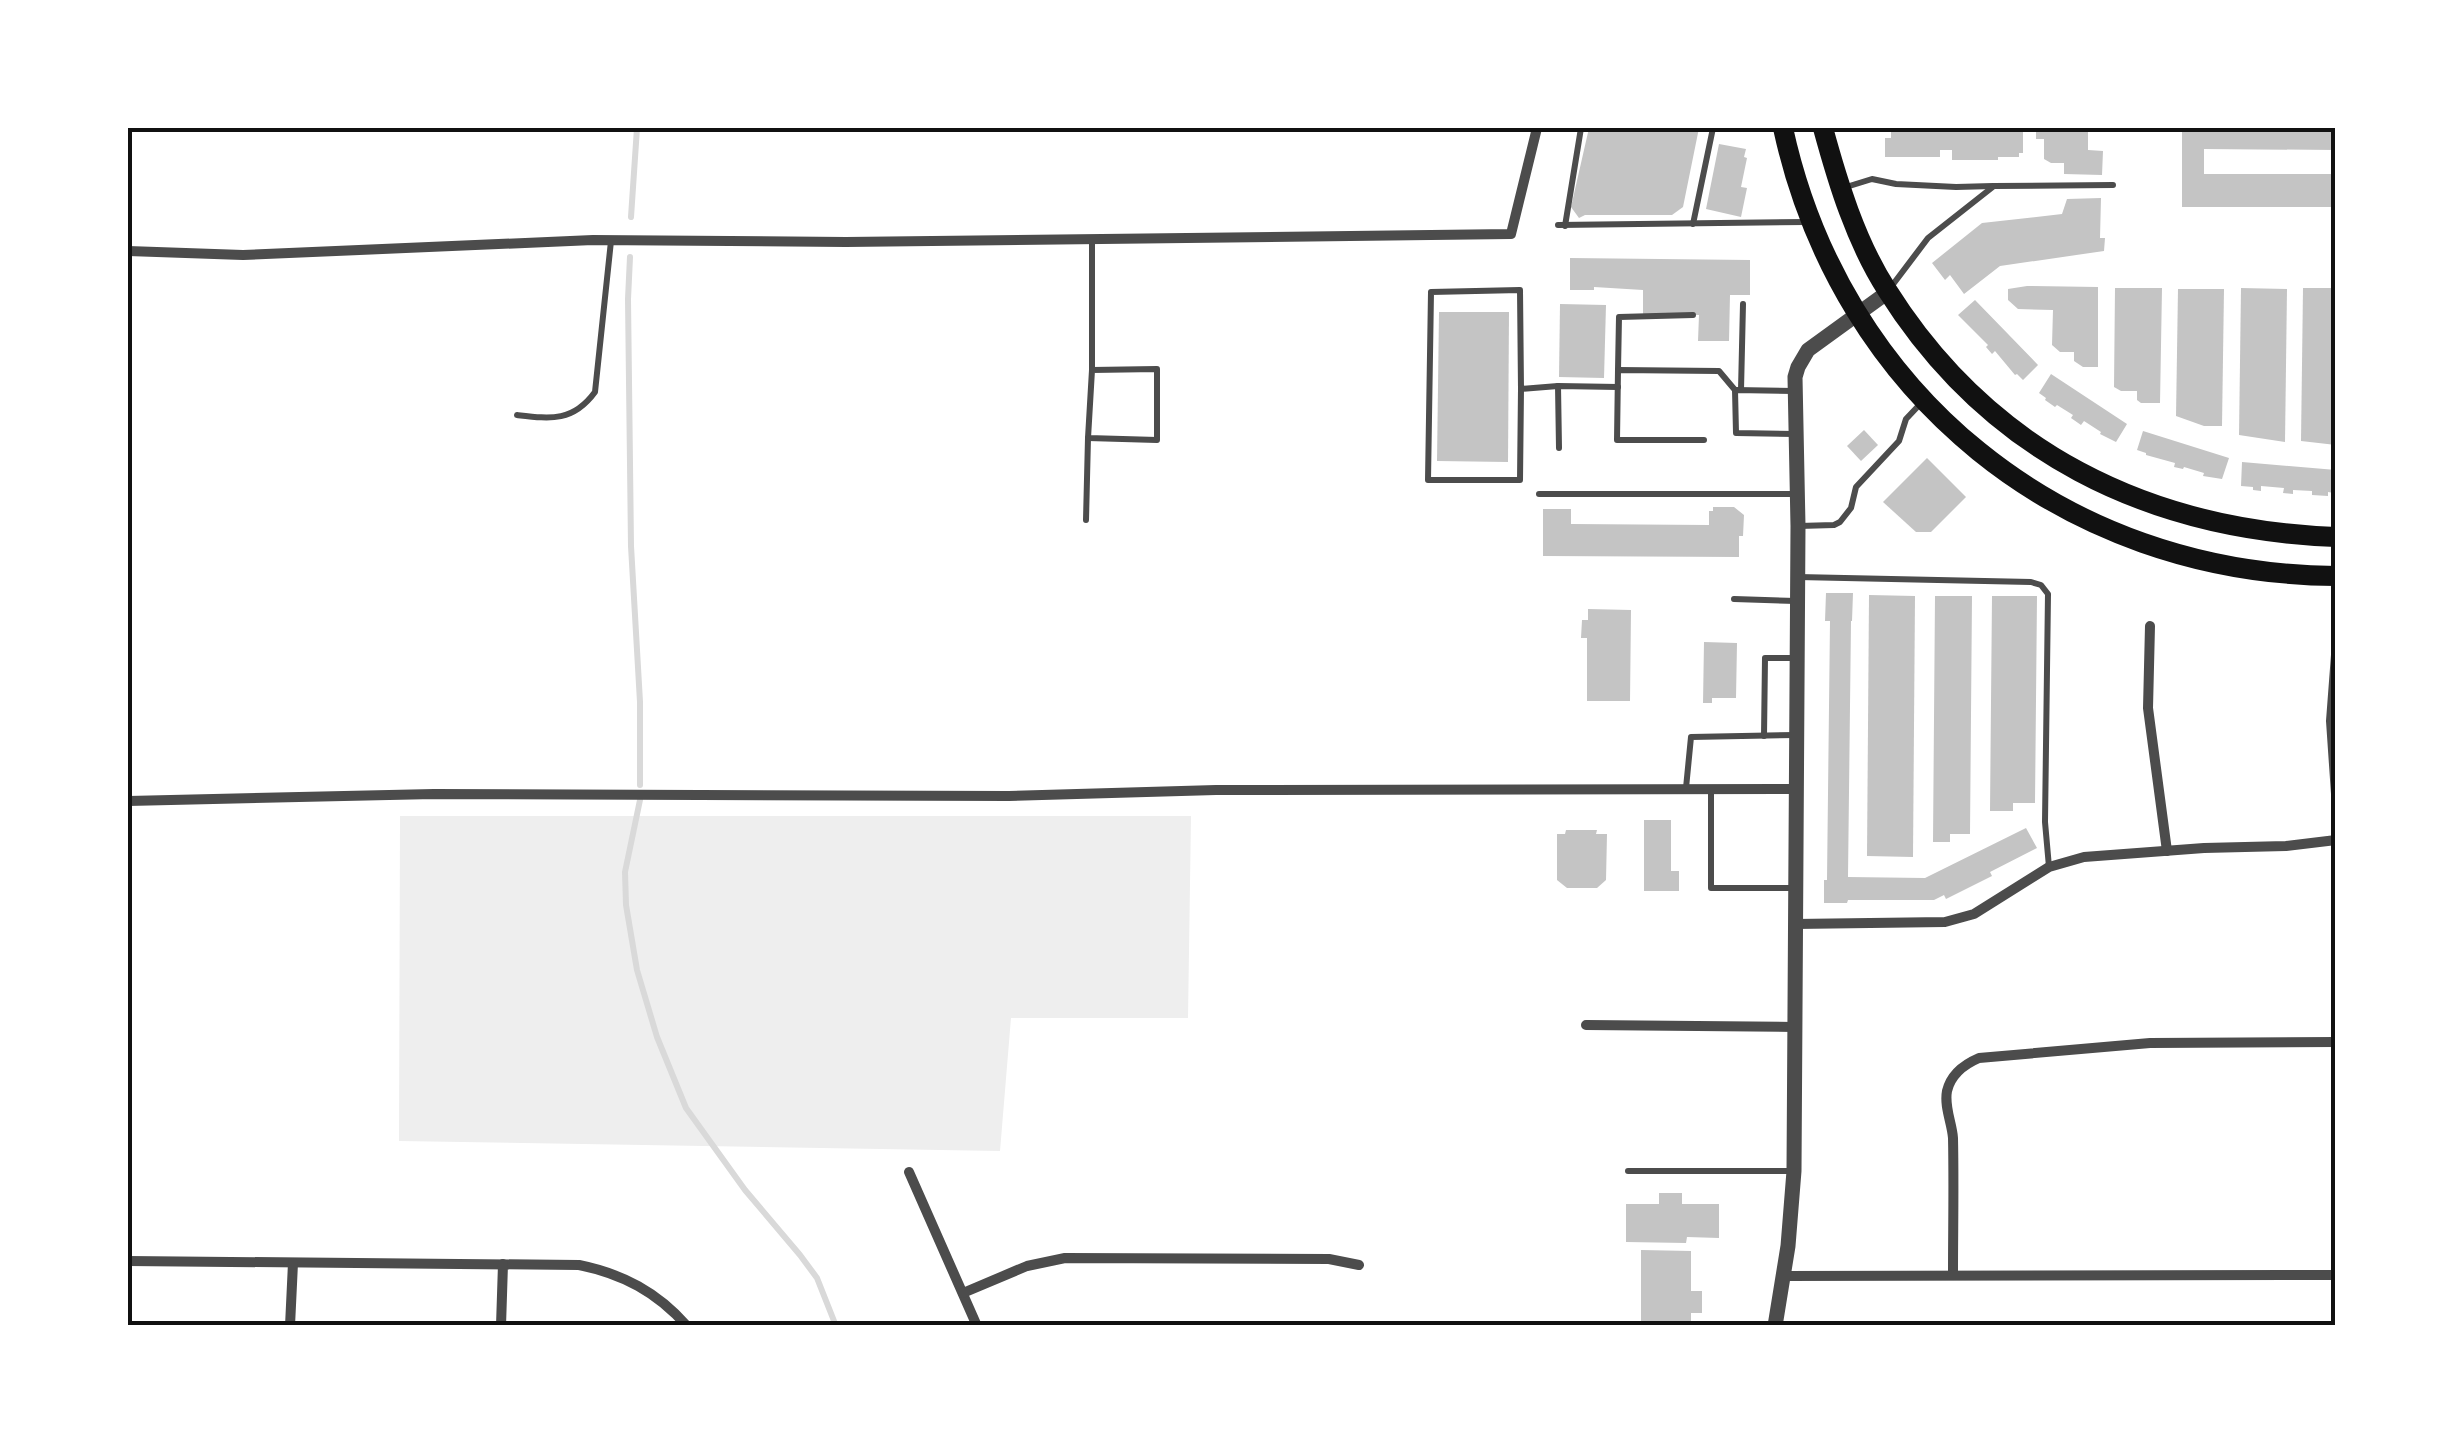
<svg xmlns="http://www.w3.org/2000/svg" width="2463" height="1453" font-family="'Crimson Pro',serif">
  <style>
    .green { fill: #eee }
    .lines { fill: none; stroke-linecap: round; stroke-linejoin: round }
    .stream { stroke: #d9d9d9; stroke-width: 6 }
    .building { fill: #c4c4c4 }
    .service { stroke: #4c4c4c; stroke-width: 6 }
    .minor { stroke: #4c4c4c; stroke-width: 10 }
    .tertiary { stroke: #4c4c4c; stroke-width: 15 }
    .primary { stroke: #111; stroke-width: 20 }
    .neatline { fill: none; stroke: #111; stroke-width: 4 }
  </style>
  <rect width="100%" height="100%" fill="#fff"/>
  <path class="green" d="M400 816H1191L1188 1018H1011L1000 1151 399 1141Z"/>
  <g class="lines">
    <g class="stream">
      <path d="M631 217 637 128"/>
      <path d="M630 257 628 299 631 546 640 702V785"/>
      <path d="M640 800 625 872 626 905 637 970 657 1037 686 1108 745 1190 800 1255 817 1278 836 1326"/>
    </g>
  </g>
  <g class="building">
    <path d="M1589 128H1699L1683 207 1672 215H1585L1579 218 1571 207Z"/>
    <path d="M1891 128H2021V131H2023V153H2019V157H1998V160H1952V150H1940V157H1885V138H1891Z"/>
    <path d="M2036 128H2072V131L2088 132V150L2103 151 2102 175 2064 174V163H2051L2044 159V139H2036Z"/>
    <path d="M2182 128H2336V150L2204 149V174H2336V207H2182Z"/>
    <path d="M1719 144 1746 149 1744 157 1747 158 1741 187 1747 188 1741 217 1706 209Z"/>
    <path d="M2101 198 2100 238H2105L2104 251 2000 266 1964 294 1950 275 1945 280 1932 263 1982 223 2062 214 2067 199Z"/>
    <path d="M1570 258 1750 260V295H1730L1729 341H1698L1699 315 1643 314V290L1594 287V290H1570Z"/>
    <path d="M2027 286 2098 287V367H2083L2074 361V352H2060L2052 345 2053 310 2018 309 2008 300V289Z"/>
    <path d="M2115 288H2162L2160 403H2141L2137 400V391H2121L2114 387Z"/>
    <path d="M2241 288 2287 289 2285 442 2239 435Z"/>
    <path d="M2303 288H2336V445L2301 441Z"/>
    <path d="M2178 289H2224L2222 426H2204L2176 416Z"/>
    <path d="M1975 300 2038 365 2023 380 2017 374 2015 375 1995 351 1992 354 1986 347 1988 345 1958 315Z"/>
    <path d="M1560 304 1606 305 1604 378 1559 377Z"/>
    <path d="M1439 312H1509L1508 462 1437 461Z"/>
    <path d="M2051 374 2127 424 2116 442 2100 434 2101 432 2084 421 2081 425 2071 418 2073 415 2057 405 2055 407 2045 400 2046 398 2039 393Z"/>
    <path d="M1864 430 1878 445 1861 461 1847 446Z"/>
    <path d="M2143 431 2229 458 2222 479 2203 476 2204 473 2184 467 2183 469 2174 467 2175 463 2146 455V453L2137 450Z"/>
    <path d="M1927 458 1966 497 1931 532H1916L1883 502Z"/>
    <path d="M2242 462 2336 470 2334 493 2328 492V496L2312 495V491L2293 490V494L2283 493 2284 488 2261 486V491L2253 490V487L2241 486Z"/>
    <path d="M1713 507H1734L1744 515 1743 536H1739V557L1543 556V509H1571V524L1709 525V511H1713Z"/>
    <path d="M1826 593H1853L1852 621H1851L1848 877 1925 878 2026 828 2037 848 1990 872 1992 876 1946 899 1944 895 1934 900H1848L1847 903H1824V880H1827L1830 621H1825Z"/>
    <path d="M1869 595 1915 596 1913 857 1867 856Z"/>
    <path d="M1935 596H1972L1970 834H1950V842H1933Z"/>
    <path d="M1992 596H2037L2035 803H2013V811H1990Z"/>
    <path d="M1588 609 1631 610 1630 701H1587V638H1581L1582 620H1588Z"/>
    <path d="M1704 642 1737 643 1736 698H1712V703H1703Z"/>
    <path d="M1644 820H1671V871H1679V891H1644Z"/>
    <path d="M1566 830H1597L1596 834H1607L1606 880 1597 888H1567L1557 880V834H1565Z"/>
    <path d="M1659 1193H1682V1204H1719V1238L1687 1237 1686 1243 1626 1242V1204H1659Z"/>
    <path d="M1641 1250 1691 1251V1291H1702V1313H1691V1326H1641Z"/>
  </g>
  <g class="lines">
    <g class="service">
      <path d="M1843 188 1872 179 1896 184 1956 187 1993 186"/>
      <path d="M1693 224 1713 128"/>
      <path d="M1558 225 1806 222"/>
      <path d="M1565 226 1581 128"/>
      <path d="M1891 287 1928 238 1994 186 2113 185"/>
      <path d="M1092 370 1088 438 1157 440V369L1092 370V240"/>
      <path d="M1618 370 1619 317 1693 315"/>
      <path d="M1521 389 1520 480H1428L1431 292 1520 290 1521 389 1558 386"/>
      <path d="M1741 390 1743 304"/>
      <path d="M1794 391 1735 390 1736 433 1795 434"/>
      <path d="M517 415C551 419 573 422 595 392L611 241"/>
      <path d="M1704 440H1617L1618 370 1719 371 1735 390"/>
      <path d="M1559 448 1558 386 1618 387"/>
      <path d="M1539 494H1795"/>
      <path d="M1086 520 1088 438"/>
      <path d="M1799 526 1834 525 1840 522 1851 508 1856 487 1899 441 1906 419 1923 401"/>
      <path d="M1798 577 2031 582 2041 585 2048 594 2045 822 2049 867"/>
      <path d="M1734 599 1796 601"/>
      <path d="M1764 736 1765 658H1796"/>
      <path d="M1686 788 1691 737 1796 735"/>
      <path d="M1711 789V888H1796"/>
      <path d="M1628 1171H1793"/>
    </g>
    <g class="minor">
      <path d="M128 251 243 255 593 240 846 242 1511 234 1537 128"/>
      <path d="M2150 626 2148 708 2167 851"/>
      <path d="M2336 655 2331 721 2336 794"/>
      <path d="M128 801 434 794 1009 796 1216 790 1796 789"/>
      <path d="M1795 924 1945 922 1974 914 2049 867 2084 857 2204 848 2286 846 2336 840"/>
      <path d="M1586 1025 1795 1027"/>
      <path d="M909 1172 977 1326"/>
      <path d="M128 1261 579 1265C623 1274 657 1292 687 1326"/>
      <path d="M1953 1274C1953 1229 1954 1184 1953 1138 1952 1123 1944 1107 1947 1091 1951 1074 1965 1064 1979 1058L2150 1043 2336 1042"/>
      <path d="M1784 1276 2336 1275"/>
      <path d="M963 1293 1027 1266 1065 1258 1329 1259 1359 1265"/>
      <path d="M290 1326 293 1263"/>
      <path d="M501 1326 503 1264"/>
    </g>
    <path class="tertiary" d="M1775 1326 1788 1246 1794 1171 1798 526 1795 377 1798 367 1808 350 1888 292"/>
    <g class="primary">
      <path d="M1783 128C1841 395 2063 574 2336 576"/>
      <path d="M1823 128C1838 183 1856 242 1887 290 1989 452 2148 530 2336 537"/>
    </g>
  </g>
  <rect width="2463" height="1453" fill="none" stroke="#ffffff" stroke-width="260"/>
  <rect x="130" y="130" width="2203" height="1193" class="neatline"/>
</svg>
